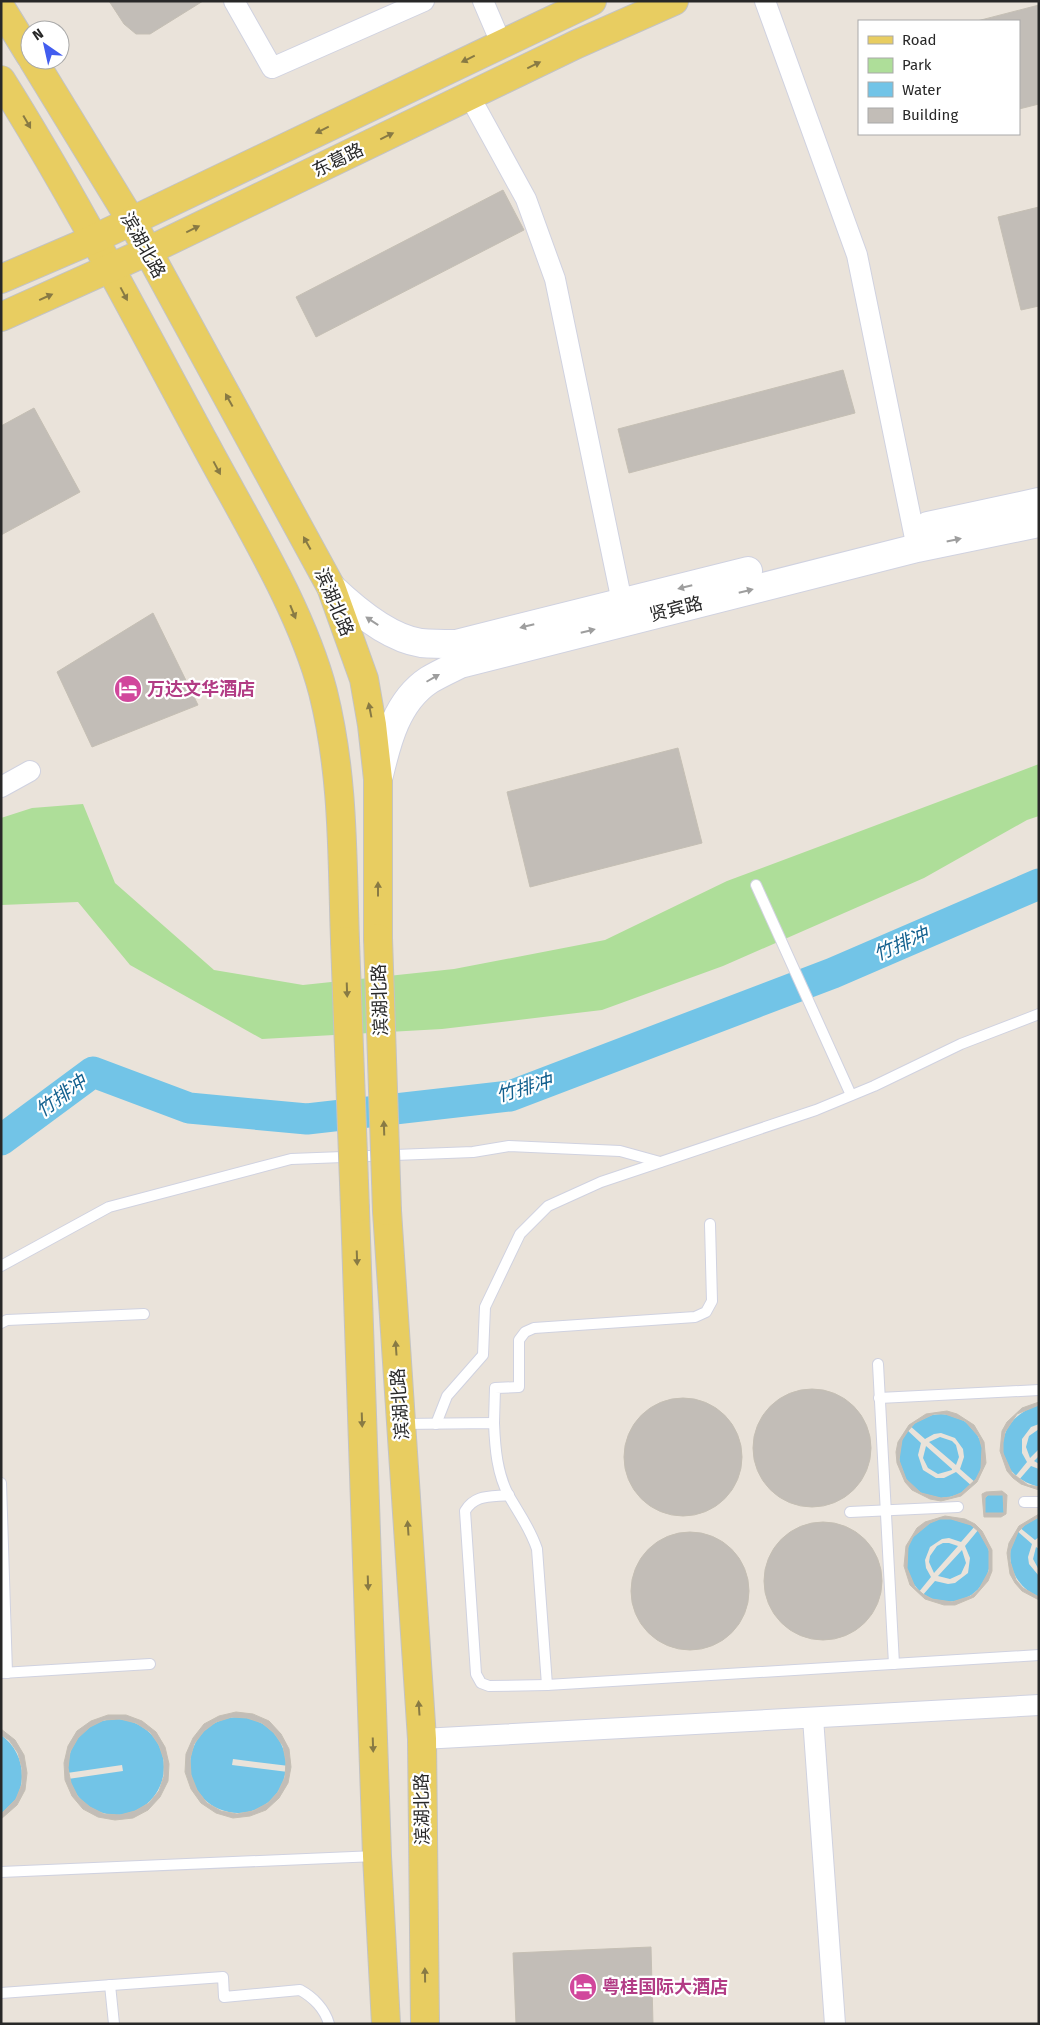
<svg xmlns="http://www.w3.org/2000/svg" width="1040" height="2025" font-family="'Fira Sans','Noto Sans SC',sans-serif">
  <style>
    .green { fill: #aede99 }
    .water { fill: #72c4e7 }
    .pier { fill: #eae3da; fill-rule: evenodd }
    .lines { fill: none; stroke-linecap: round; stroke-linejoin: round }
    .river { stroke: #72c4e7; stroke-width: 31 }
    .building { fill: #c2bdb7; stroke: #c5bfb4; fill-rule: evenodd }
    .lane-casing { stroke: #d0d2e0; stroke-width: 12 }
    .street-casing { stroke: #d0d2e0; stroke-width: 22 }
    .secondary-casing { stroke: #d0d2e0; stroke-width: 30 }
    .primary-casing { stroke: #c3c3c3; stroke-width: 30 }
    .lane { stroke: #fff; stroke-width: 10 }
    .street { stroke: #fff; stroke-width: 20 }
    .secondary { stroke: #fff; stroke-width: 28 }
    .primary { stroke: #e8cd61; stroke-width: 28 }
    .primary-bridge-casing { stroke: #c3c3c3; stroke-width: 30; stroke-linecap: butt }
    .primary-bridge { stroke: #e8cd61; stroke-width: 28 }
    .oneway { fill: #887a44 }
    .oneway2 { fill: #9e9e9e }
    .labels { text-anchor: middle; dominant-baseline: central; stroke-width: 4.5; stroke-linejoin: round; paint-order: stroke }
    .street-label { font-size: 18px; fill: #282828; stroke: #fff }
    .hotel-label { font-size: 18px; font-weight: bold; fill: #b23c85; stroke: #fff; text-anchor: start }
    .water-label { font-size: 19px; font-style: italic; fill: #14618f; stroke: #fff }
  </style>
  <rect width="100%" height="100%" fill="#eae3da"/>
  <path class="green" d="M1039 764V816L1027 820 924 878 723 966 602 1010 442 1029 262 1039 130 965 78 902 1 905V818L32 808 83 804 115 883 214 970 303 985 454 969 605 940 727 881Z"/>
  <g class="water">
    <path d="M1039 1405V1487C990 1475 991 1419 1039 1405Z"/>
    <circle cx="941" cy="1456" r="42"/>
    <path d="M988 1495H1003L1004 1513H985V1496Z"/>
    <path d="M1039 1517V1597C1002 1582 999 1529 1039 1517Z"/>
    <circle cx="948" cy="1560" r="42"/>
    <circle cx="238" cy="1765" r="48"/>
    <circle cx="116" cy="1767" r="48"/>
    <path d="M1 1735C28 1754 30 1796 1 1814Z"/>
  </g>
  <g class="pier">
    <path d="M1039 1424V1429L1029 1436 1026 1447 1030 1458 1039 1449V1456L1034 1461 1039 1464V1469L1031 1466 1018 1481 1014 1478 1027 1462 1022 1453V1439L1031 1427Z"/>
    <path d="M909 1425 925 1439 934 1434 941 1433 955 1438 963 1449 964 1457 960 1469 976 1483 973 1487 956 1472 944 1478H936L923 1470 918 1455 921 1443 906 1429ZM940 1437 952 1441 956 1445 959 1457 956 1465 929 1442ZM926 1446 952 1469V1470L938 1474 928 1468 923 1458Z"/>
    <path d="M975 1526 979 1529 965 1546 970 1558 968 1573 955 1583 948 1584 935 1581 922 1596 918 1593 931 1577 926 1568 925 1560 930 1547 942 1539 949 1538 961 1542ZM943 1543H949L958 1546 934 1573 929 1562 930 1556 937 1546ZM962 1550 966 1563 961 1574 950 1579 938 1576Z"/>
    <path d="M1019 1527 1035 1540 1039 1537V1549L1036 1547 1033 1559 1039 1570V1576L1029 1564 1028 1557 1032 1544 1016 1530Z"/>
    <path d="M233 1759 289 1766 288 1772 232 1765Z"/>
    <path d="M122 1765 123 1771 68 1779 67 1773Z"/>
  </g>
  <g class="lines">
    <path class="river" d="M1 1140 93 1072 189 1108 307 1119 510 1096 833 973 1039 884"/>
  </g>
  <g class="building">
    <path d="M109 1H203L150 34H136L124 24Z"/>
    <path d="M1039 5V104L1019 109V21H977Z"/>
    <path d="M503 190 524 230 316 337 296 297Z"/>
    <path d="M1039 207V306L1021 310 998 217Z"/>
    <path d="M843 370 855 413 629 473 618 429Z"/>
    <path d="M34 408 80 492 1 535V426Z"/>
    <path d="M153 613 198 705 92 747 57 672Z"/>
    <path d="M678 748 702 843 530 887 507 792Z"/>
    <circle cx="812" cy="1448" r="59"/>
    <circle cx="683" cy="1457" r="59"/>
    <path d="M1039 1402V1405L1017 1414 1005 1432 1003 1443V1453L1012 1473 1028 1485 1039 1487V1490L1021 1484 1013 1478 1007 1471 1000 1451 1002 1431 1007 1422 1022 1408Z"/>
    <path d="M947 1411 957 1414 974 1425 984 1442 986 1463 977 1482 961 1496 941 1501 930 1499 912 1490 905 1482 897 1463 896 1452 898 1442 909 1425 926 1414ZM934 1414H945L965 1421 979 1437 982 1448 981 1469 976 1479 961 1493 951 1497 941 1498 921 1493 906 1479 899 1460 902 1440 908 1431 915 1423Z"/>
    <path d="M1002 1491 1007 1495 1006 1514 1001 1517H984L982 1494 986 1492ZM988 1495H1003L1004 1513H985V1498Z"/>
    <path d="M1039 1514V1517L1025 1525 1018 1532 1010 1551V1561L1016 1580 1023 1588 1039 1597V1600L1022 1591 1015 1583 1010 1574 1007 1553 1009 1543 1019 1526Z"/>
    <path d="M945 1516 965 1519 975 1524 982 1531 992 1550V1571L988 1581 974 1597 955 1605H944L925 1599 910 1585 904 1566 906 1546 917 1528 925 1522ZM940 1519H951L971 1525 979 1532 989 1550V1571L979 1589 971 1596 952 1602 932 1599 923 1594 915 1587 907 1568 908 1547 913 1537 930 1523Z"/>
    <circle cx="823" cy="1581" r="59"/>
    <circle cx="690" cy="1591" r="59"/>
    <path d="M236 1712 253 1714 269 1721 281 1734 289 1749 291 1767 288 1783 279 1798 266 1810 250 1816 233 1818 216 1813 201 1803 191 1789 185 1772 186 1754 193 1738 204 1724 219 1716ZM232 1717 247 1718 262 1723 274 1733 283 1746 286 1762 285 1777 278 1792 268 1803 253 1811 237 1814 221 1811 207 1803 197 1790 191 1775 190 1759 194 1744 204 1731 216 1722Z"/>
    <path d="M108 1715H126L142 1721 156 1732 165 1747 169 1764 168 1781 160 1797 148 1810 133 1818 115 1820 98 1817 83 1809 72 1796 65 1780 64 1763 68 1746 77 1731 91 1721ZM120 1719 136 1723 150 1732 159 1745 164 1760V1776L159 1791 149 1803 135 1811 120 1815 104 1814 90 1807 78 1797 71 1783 68 1768 70 1752 78 1738 90 1727 104 1720Z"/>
    <path d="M1 1729 15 1740 24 1755 27 1773 25 1790 17 1805 1 1819V1814L16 1799 22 1784V1768L18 1753 9 1740 1 1735Z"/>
    <path d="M651 1947 653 2024H516L513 1953Z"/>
  </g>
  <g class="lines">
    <defs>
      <g id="lane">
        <path d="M756 885 851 1095"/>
        <path d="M1 1266 109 1207 291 1159 473 1152 509 1146 620 1151 660 1162"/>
        <path d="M1 1323 7 1320 144 1314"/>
        <path d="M878 1364 894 1664"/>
        <path d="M879 1398 1039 1390"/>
        <path d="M494 1423 495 1388 519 1387V1340L525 1332 534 1328 695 1317 706 1312 712 1301 710 1224"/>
        <path d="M402 1424 494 1423C495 1448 497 1474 509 1496 520 1515 530 1528 537 1549L547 1685 1039 1655"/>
        <path d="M436 1424 447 1396 483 1355 485 1307 520 1234 548 1206 601 1182 816 1110 874 1086 961 1044 1039 1014"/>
        <path d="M1 1483 7 1673"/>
        <path d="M509 1495C491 1497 475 1494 465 1511L476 1674 481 1683 489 1686 547 1685"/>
        <path d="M1024 1502H1039"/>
        <path d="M850 1512 958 1507"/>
        <path d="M2 1673 150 1664"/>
        <path d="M1 1872 376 1856"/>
        <path d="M110 1985 114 2024"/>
        <path d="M1 1993 223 1977 224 1997 300 1990C313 1997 325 2009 329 2024"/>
      </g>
      <g id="street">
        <path d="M234 1 272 68 424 1"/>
        <path d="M483 1 501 43"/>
        <path d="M765 1 857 255 917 548"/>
        <path d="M470 97 526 199 555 279 622 602"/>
        <path d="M1 787 30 771"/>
        <path d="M813 1718 835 2024"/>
        <path d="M422 1739 1039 1705"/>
      </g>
      <g id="secondary">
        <path d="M928 526 1039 502"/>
        <path d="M331 587C354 609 388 638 421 643 433 644 445 644 456 644L748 571"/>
        <path d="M379 775C387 741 397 701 429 680 439 674 450 669 460 664L917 548 1039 523"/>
      </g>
      <g id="primary">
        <path d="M1 8 30 55"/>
        <path d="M33 60 132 222 331 587 364 679 372 725 378 779V938"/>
        <path d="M1 80C75 198 139 322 205 444 246 521 301 608 323 692 344 776 342 856 345 941"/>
        <path d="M1 279 94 239 592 1"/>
        <path d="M1 317 148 251 577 44 674 1"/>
        <path d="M355 1209 377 1856 386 2024"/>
        <path d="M387 1211 422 1739 425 2024"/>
      </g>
    </defs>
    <use href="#lane" class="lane-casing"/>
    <use href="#street" class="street-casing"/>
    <use href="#secondary" class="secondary-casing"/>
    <use href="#primary" class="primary-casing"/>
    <use href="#lane" class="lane"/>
    <use href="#street" class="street"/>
    <use href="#secondary" class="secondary"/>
    <use href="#primary" class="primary"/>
    <defs>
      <g id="primary-bridge">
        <path d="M378 938 387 1211"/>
        <path d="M345 941 355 1209"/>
      </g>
    </defs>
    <use href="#primary-bridge" class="primary-bridge-casing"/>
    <use href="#primary-bridge" class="primary-bridge"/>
  </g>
  <defs><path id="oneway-solid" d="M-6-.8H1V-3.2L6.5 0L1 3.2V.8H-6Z" transform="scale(1.25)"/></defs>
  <g class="oneway">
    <use href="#oneway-solid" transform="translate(468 59) rotate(154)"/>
    <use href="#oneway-solid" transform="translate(534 65) rotate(-26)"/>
    <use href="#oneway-solid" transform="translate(27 122) rotate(60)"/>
    <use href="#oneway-solid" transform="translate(322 130) rotate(154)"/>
    <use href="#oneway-solid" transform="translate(387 136) rotate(-26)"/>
    <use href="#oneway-solid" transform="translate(193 229) rotate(-26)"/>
    <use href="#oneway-solid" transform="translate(124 294) rotate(62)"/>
    <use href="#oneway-solid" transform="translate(46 297) rotate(-24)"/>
    <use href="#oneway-solid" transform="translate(229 400) rotate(-119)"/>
    <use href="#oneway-solid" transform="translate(217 468) rotate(62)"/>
    <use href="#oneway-solid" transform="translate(307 543) rotate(-119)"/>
    <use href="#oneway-solid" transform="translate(293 612) rotate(68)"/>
    <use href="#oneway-solid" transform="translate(370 710) rotate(-101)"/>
    <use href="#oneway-solid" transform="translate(378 889) rotate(-90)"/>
    <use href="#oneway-solid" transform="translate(347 990) rotate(88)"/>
    <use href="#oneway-solid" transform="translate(384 1128) rotate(-92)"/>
    <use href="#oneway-solid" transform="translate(357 1258) rotate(88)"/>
    <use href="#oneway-solid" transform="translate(396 1348) rotate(-94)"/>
    <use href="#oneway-solid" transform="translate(362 1420) rotate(88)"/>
    <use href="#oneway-solid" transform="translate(408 1528) rotate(-94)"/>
    <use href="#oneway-solid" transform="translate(368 1583) rotate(88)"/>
    <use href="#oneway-solid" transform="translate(419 1708) rotate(-94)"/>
    <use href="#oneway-solid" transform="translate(373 1745) rotate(88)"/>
    <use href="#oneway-solid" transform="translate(425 1975) rotate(-91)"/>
  </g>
  <g class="oneway2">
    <use href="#oneway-solid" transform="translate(954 540) rotate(-12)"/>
    <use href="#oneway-solid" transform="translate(685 587) rotate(166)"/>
    <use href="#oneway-solid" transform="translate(746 591) rotate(-14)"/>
    <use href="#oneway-solid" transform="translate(372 621) rotate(-147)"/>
    <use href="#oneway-solid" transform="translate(527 626) rotate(166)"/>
    <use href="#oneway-solid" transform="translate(588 631) rotate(-14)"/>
    <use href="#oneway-solid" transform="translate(433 678) rotate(-30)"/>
  </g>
  <defs>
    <symbol id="hotel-disc" viewBox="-11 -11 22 22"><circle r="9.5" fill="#d1479c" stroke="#fff"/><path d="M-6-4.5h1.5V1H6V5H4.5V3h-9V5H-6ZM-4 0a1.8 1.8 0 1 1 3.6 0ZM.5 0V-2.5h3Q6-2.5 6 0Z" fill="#fff"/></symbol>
  </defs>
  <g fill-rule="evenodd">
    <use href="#hotel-disc" x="112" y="673" width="32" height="32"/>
    <use href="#hotel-disc" x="567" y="1971" width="32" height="32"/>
  </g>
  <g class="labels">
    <g class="street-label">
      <text transform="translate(338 160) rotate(-26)">东葛路</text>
      <text transform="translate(143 245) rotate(61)">滨湖北路</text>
      <text transform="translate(334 602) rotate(67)">滨湖北路</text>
      <text transform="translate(676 609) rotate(-14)">贤宾路</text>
      <text transform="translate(380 1000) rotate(-92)">滨湖北路</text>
      <text transform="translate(400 1404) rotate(-94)">滨湖北路</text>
      <text transform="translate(422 1809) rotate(-91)">滨湖北路</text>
    </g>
    <g class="hotel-label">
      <text x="147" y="689">万达文华酒店</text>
      <text x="602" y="1987">粤桂国际大酒店</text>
    </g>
    <g class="water-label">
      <text transform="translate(901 944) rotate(-23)">竹排冲</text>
      <text transform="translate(524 1088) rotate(-16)">竹排冲</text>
      <text transform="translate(61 1096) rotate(-36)">竹排冲</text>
    </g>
  </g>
  <rect width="1040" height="2025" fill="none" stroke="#282828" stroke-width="5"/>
  <rect x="858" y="20" width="162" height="115" fill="#ffffff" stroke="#a9a9a9"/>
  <rect x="868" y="36" width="25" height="8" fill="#e8cd61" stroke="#a9a9a9"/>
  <text x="902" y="45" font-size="15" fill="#282828">Road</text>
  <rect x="868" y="58" width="25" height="15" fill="#aede99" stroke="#a9a9a9"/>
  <text x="902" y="70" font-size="15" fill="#282828">Park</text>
  <rect x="868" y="82" width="25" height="15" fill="#72c4e7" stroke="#a9a9a9"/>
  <text x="902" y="95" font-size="15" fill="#282828">Water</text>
  <rect x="868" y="108" width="25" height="15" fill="#c2bdb7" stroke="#a9a9a9"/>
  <text x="902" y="120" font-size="15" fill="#282828">Building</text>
  <g transform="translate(45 45) rotate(326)"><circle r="24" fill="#ffffff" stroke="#a9a9a9"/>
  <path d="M0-4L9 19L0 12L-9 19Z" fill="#425def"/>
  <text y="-8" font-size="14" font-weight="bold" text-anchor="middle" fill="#282828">N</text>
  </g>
</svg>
